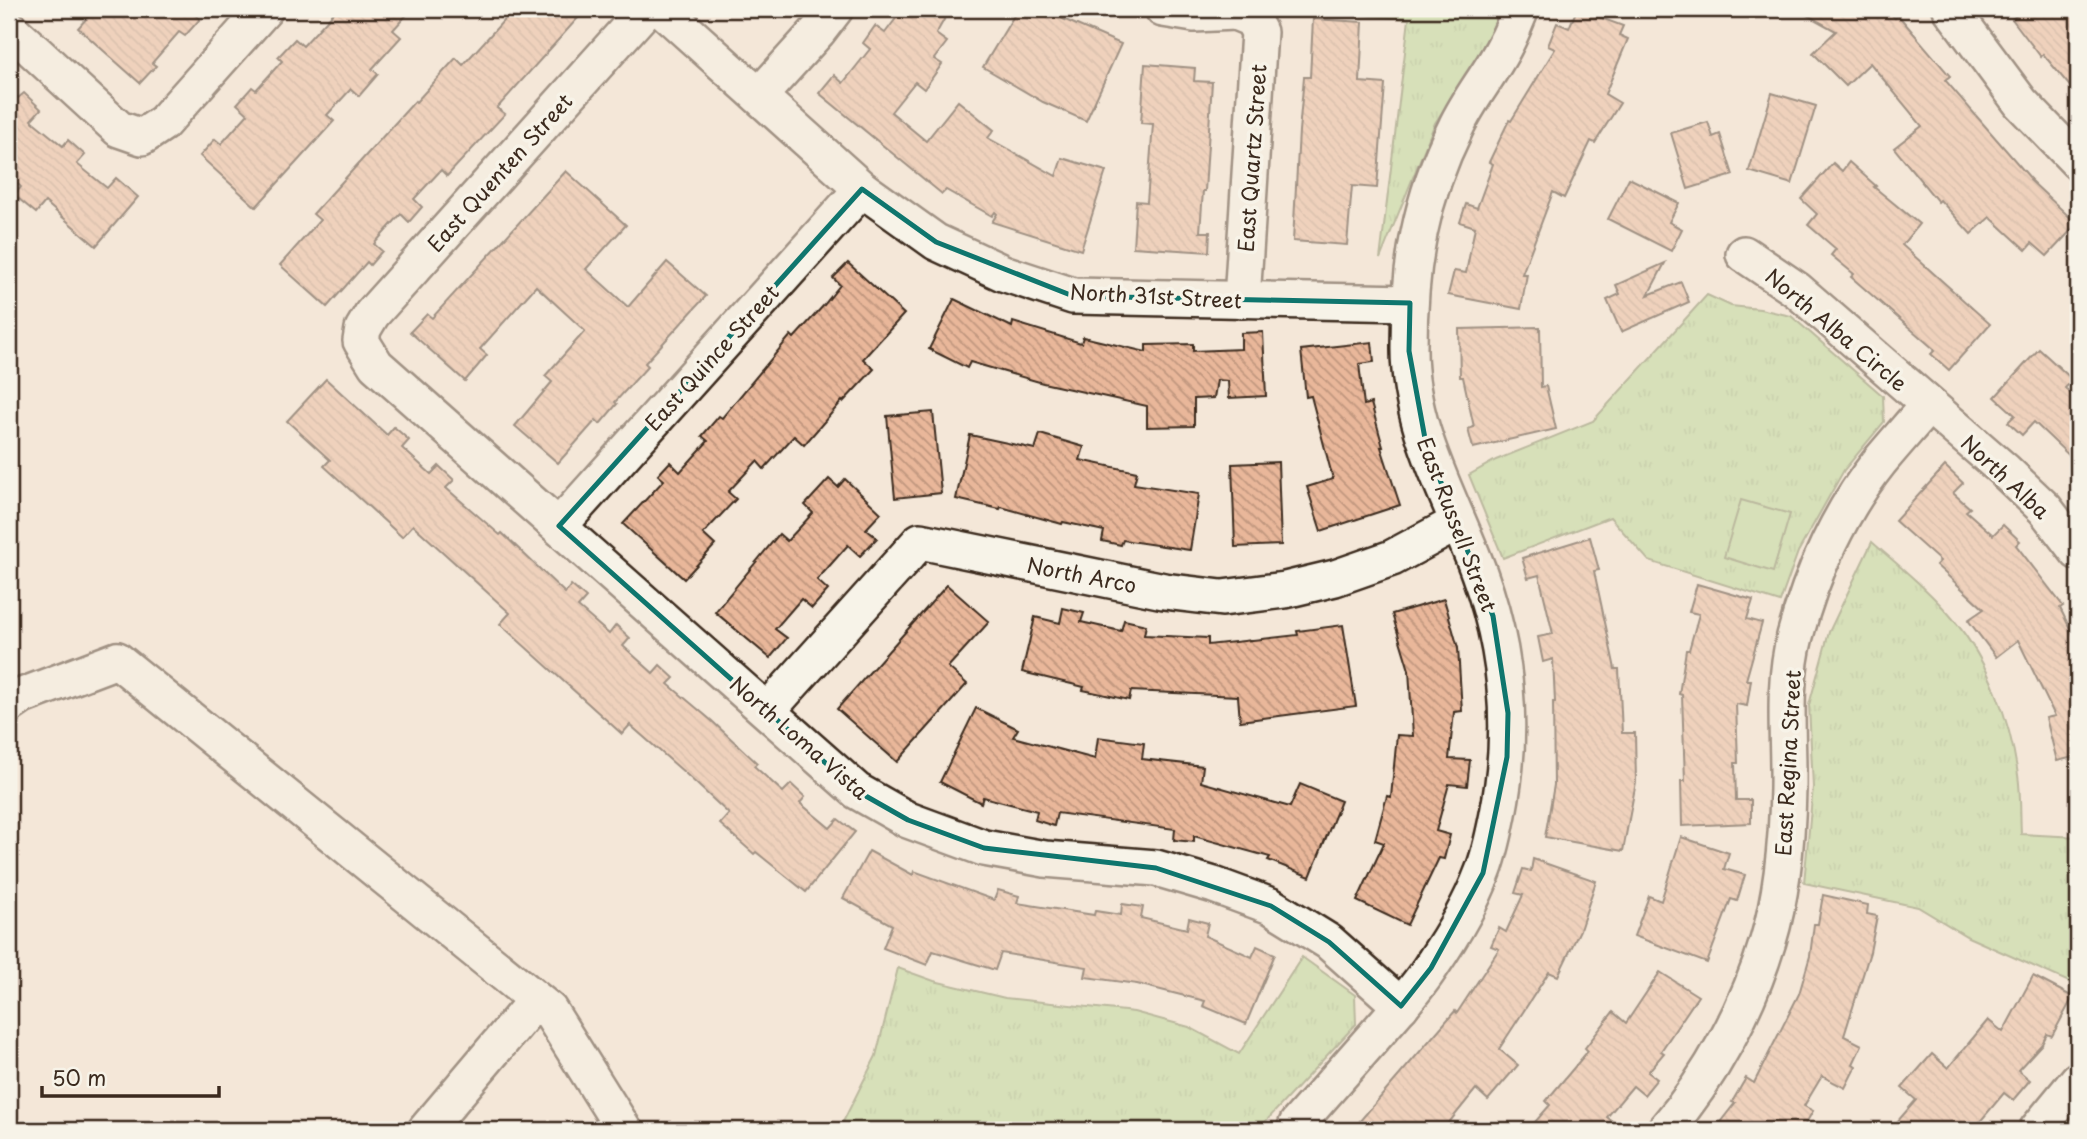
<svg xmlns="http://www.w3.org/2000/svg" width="2087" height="1139" font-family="'Playpen Sans',sans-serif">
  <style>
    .park { fill: url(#park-tufts); stroke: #778058; stroke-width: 2 }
    .pitch { fill: #b3d792; stroke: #778058; stroke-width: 2 }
    .building { fill: url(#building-back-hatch); stroke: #3b2a1e; stroke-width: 2 }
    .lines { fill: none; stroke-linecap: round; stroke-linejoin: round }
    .minor-casing { stroke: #3b2a1e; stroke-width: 40 }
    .minor { stroke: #f7f3e8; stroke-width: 35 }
    .marked { fill: none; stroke: #0f766e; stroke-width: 5; stroke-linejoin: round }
    .labels { text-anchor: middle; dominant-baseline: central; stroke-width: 7; stroke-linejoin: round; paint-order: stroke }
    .street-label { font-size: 21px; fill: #3b2a1e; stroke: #f7f3e8 }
  </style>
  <defs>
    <pattern id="park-tufts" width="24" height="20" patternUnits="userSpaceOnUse" patternTransform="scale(1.75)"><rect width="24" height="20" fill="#b3d792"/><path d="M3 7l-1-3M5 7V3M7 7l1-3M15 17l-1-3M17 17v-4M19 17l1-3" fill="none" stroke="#9bb97d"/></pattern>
    <pattern id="building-back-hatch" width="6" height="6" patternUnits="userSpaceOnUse" patternTransform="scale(1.75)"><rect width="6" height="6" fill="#e9b79a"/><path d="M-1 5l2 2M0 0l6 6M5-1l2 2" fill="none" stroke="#be957d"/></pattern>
  </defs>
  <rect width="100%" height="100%" fill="#f4e7d8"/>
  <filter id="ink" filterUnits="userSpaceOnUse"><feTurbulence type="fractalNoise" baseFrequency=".0143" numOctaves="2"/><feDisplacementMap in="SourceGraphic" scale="14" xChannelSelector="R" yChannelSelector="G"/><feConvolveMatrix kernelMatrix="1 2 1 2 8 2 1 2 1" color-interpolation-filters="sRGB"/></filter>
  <g filter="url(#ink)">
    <g class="park">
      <path d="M1284 9H1502L1473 66 1435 123 1380 259 1409 19Z"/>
      <path d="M1707 295 1731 306 1760 309 1791 316 1883 396 1884 422 1844 470 1798 552 1780 602 1649 561 1610 517 1503 558 1469 475 1496 460 1593 421Z"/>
      <path d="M1872 542C1900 567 1929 590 1953 619 1989 662 2010 720 2018 775 2021 794 2020 815 2021 834L2078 837V986L1968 937 1918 907 1804 883 1813 787 1809 705 1829 632Z"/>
      <path d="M1302 957 1355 995 1356 1024 1267 1120 1251 1130H839L876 1056 898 968 934 981 1005 998 1134 1012 1189 1027 1239 1054Z"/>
    </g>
    <path class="pitch" d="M1741 500 1790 514 1773 572 1724 557Z"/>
    <g class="building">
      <path d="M95 9H189L200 19 185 36 179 32 152 63 156 66 140 83 78 28Z"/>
      <path d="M337 9H412L393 30 401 37 372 69 378 74 359 96 351 89 327 115 334 121 256 207 200 156 215 139 221 144 248 114 237 104 252 87 256 90 282 61 278 57 295 39 303 46Z"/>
      <path d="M514 9H586L497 108 505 114 447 176 441 170 414 199 422 207 409 222 401 214 374 244 382 251 370 265 367 262 327 307 280 265 320 220 313 214 415 101 416 102 456 58 463 65Z"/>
      <path d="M903 9H950L936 34 947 42 934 59 942 64 924 89 915 82 891 112 926 141 958 101 994 130 988 138 1056 176 1062 158 1106 171 1081 250 992 222 997 214 995 212 992 216 946 190 942 194 819 93 834 75 843 83 870 49 863 43 875 26 885 33Z"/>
      <path d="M1018 9H1046L1063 19 1121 44 1086 121 1043 102 983 67Z"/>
      <path d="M1577 9 1623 26 1619 35 1628 39 1605 94 1620 103 1595 143 1591 141 1564 198 1553 192 1522 274H1527L1521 309 1448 295 1454 271 1466 273 1475 227 1460 222 1466 204 1477 208 1493 164 1489 162 1509 120 1511 121 1555 49 1548 46 1557 23 1569 28Z"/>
      <path d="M1796 9H1886L1895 18 1898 15 1950 76 1945 80 2031 179 2030 180 2077 224 2047 256 2032 243 2026 250 1990 217 1971 234 1940 200 1938 202 1894 148 1922 126 1870 63 1846 86 1813 53 1836 31Z"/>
      <path d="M2025 9H2078V96L2043 54 2041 57 2012 19Z"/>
      <path d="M1313 19 1363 22 1360 82 1385 84 1377 188 1352 186 1347 245 1293 241 1299 131 1304 77H1310Z"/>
      <path d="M1145 64 1195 68 1194 81 1212 82 1205 191H1203L1200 232H1210L1209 252 1133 247 1136 201 1147 202 1153 124 1141 123Z"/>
      <path d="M9 90 18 98 24 93 41 109 31 120 63 146 68 140 85 155 77 164 107 188 116 178 138 197 96 246 45 202 36 213 14 195 21 187 9 176Z"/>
      <path d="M1772 93 1816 106 1792 184 1749 171Z"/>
      <path d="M1708 122 1713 137 1720 134 1733 175 1688 189 1671 133Z"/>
      <path d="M1849 162 1876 186 1874 187 1919 224 1902 245 1990 324 1949 370 1931 354 1935 350 1851 277 1854 274 1831 255 1836 249 1808 225 1817 214 1801 199 1833 163 1842 171Z"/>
      <path d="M566 171 626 225 586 269 628 307 667 262 706 296 645 363 648 366 615 402 617 404 600 424 596 420 558 463 515 426 552 382 545 376 585 331 536 286 480 349 487 355 465 381 410 332 427 314 432 318Z"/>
      <path d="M1629 178 1679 203 1669 222 1682 229 1671 251 1608 219Z"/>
      <path d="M848 263 904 314 863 359 874 369 843 402 842 401 804 445 794 436 764 469 757 461 728 492 736 499 703 534 715 545 684 579 623 524 664 480 658 475 670 462 680 472 708 441 702 436 719 416 722 418 791 335 794 338 824 305 840 285 833 278Z"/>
      <path d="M1665 263 1648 295 1681 282 1689 302 1621 332 1607 300 1620 294 1616 285Z"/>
      <path d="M954 299 1012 327 1013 322 1081 343 1083 337 1146 352V345L1193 344V351L1241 349V333L1263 332 1266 396 1229 398 1228 381 1217 380 1214 398 1194 399V426L1147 427V406L1043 383 970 362 967 368 929 349Z"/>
      <path d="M1540 327 1541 387 1546 386 1556 429 1473 448 1468 429 1474 427 1463 377H1460L1459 329Z"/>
      <path d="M1372 342 1374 362 1359 364 1364 405 1371 403 1383 447H1381L1400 505 1321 531 1307 487 1333 479 1311 396 1306 397 1301 350Z"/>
      <path d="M2039 349 2073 380 2065 388 2078 400V464L2034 422 2022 435 2008 422 2015 415 1995 397Z"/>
      <path d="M326 379 387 435 394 427 409 440 402 448 431 474 439 466 454 480 446 488 500 535 502 533 565 593 571 585 586 598 578 607 609 634 616 625 630 638 623 646 653 673 660 665 674 678 668 684 712 721 757 763 754 766 783 792 791 784 805 797 800 803 830 828 838 819 855 832 806 892 756 852 754 854 720 824 729 814 685 773 630 725 622 734 500 624 510 613 413 525 402 537 324 466 330 460 287 421Z"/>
      <path d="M933 412 941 493 895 498 887 416Z"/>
      <path d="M1040 434 1084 447 1080 460 1137 472 1134 484 1199 494 1190 550 1123 540 1121 545 1102 541 1104 531 1063 522 1062 524 1001 507 1000 509 956 499 970 435 1035 449Z"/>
      <path d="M1278 462 1281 545 1235 547 1232 464Z"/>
      <path d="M1945 466 1963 483 1953 493 1970 508 1966 511 1993 535 2003 525 2020 541 2016 545 2063 606 2060 608 2078 645V756L2057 761 2046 718 2055 716 2018 640 1996 657 1968 620 1984 609 1936 565 1940 561 1895 521Z"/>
      <path d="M829 479 838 487 845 479 881 513 866 529 877 538 860 556 848 545 817 580 828 590 812 608 801 599 775 629 787 638 770 658 715 612 779 534 787 541 813 513 805 505Z"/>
      <path d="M1590 537 1599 570 1594 571 1615 669H1619L1622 733H1635L1636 782 1623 851 1545 837 1554 785 1553 702H1555L1553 659 1543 662 1538 637 1553 634 1539 575 1528 578 1522 558Z"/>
      <path d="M1697 584 1753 600 1747 619 1762 623 1746 680H1751L1747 706 1736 704 1738 763H1735L1736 800H1751V823L1682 826 1681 781H1685L1682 695 1679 694 1686 650H1689L1699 614 1689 612Z"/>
      <path d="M947 585 989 622 948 667 967 684 897 762 837 709Z"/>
      <path d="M1444 599 1458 648 1462 711 1454 712 1449 759 1470 760 1467 786 1449 784 1436 831 1450 835 1444 859 1439 858 1407 925 1357 901 1384 843 1375 840 1387 796 1391 797 1397 735 1413 736 1409 670 1392 614Z"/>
      <path d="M1063 608 1084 613 1081 622 1121 631 1124 620 1146 625 1144 635 1208 638V645L1298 635 1297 631 1343 625 1356 706 1240 721 1238 696 1131 691 1129 700 1083 690 1084 687 1022 672 1035 617 1060 623Z"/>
      <path d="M976 708 1018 729 1013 737 1095 759 1098 737 1144 743 1142 759 1203 766 1201 782 1290 807 1300 784 1341 801 1310 877 1268 860 1270 857 1194 836V842L1174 840 1175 829 1057 813 1054 826 1035 820 1037 811 983 797 981 803 940 782Z"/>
      <path d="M1681 837 1729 853 1724 869 1745 875 1737 901 1731 899 1707 963 1634 936 1649 896 1661 901Z"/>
      <path d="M869 851 913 875 914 871 994 900 998 890 1019 896 1017 903 1094 915 1095 911 1121 915 1122 904 1143 907 1141 918 1187 929 1189 918 1208 923 1205 936 1252 957 1257 946 1275 954 1246 1024 1203 1006 1205 1001 1137 984 1085 977 1087 967 1001 953 995 970 933 951 927 965 883 948 892 925 843 898Z"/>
      <path d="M1533 859 1596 881 1580 930 1558 976 1549 972 1499 1049 1518 1065 1488 1100 1476 1089 1443 1130H1352L1455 1011 1457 1013 1499 949 1491 946 1499 928 1506 932 1523 895 1515 893 1523 869 1531 871Z"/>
      <path d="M1823 895 1868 905 1867 914 1877 916 1870 952 1844 1036 1862 1045 1853 1064 1856 1066 1845 1088 1822 1076 1804 1106 1813 1111 1802 1130H1714L1735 1103 1732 1102 1746 1078 1754 1083 1799 994 1810 956 1814 924H1818Z"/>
      <path d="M1660 972 1698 996 1661 1051 1664 1053 1648 1072 1657 1079 1644 1095 1633 1086 1607 1117 1623 1130H1528L1550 1105 1546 1101 1588 1051 1585 1048 1613 1012 1626 1023Z"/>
      <path d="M2033 976 2073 997 2052 1036 2047 1034 2042 1044 2018 1070 2030 1080 2013 1100 2004 1093 1973 1130H1890L1916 1100 1902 1088 1932 1054 1948 1068 1988 1020 2003 1032Z"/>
    </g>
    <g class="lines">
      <defs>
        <g id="minor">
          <path d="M646 9 372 314 363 329 361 341 376 365 857 791 908 820 984 848 1045 859 1156 868 1214 885 1271 906 1329 942 1401 1006"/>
          <path d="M662 9 862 189 936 242 1003 273 1073 296 1410 303"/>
          <path d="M1163 9 1194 14 1235 12 1252 19 1259 32 1242 300"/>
          <path d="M1951 9 2021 103 2078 162"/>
          <path d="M9 28 119 129 142 137 163 123 265 9"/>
          <path d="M759 96 818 31 835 9"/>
          <path d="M1744 254 1797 290 2004 470 2045 509 2078 552"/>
          <path d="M559 526 862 189"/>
          <path d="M9 705 22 696 117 660 549 1010 624 1130"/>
          <path d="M768 710 920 541 1164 591 1222 598 1285 590 1335 578 1392 558 1457 523"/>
          <path d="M426 1130 536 1000"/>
          <path d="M1295 1130 1297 1124C1324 1093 1351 1063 1378 1032 1397 1010 1417 989 1432 965 1451 937 1470 906 1482 874 1490 855 1494 834 1498 814 1514 733 1508 652 1479 573 1452 499 1408 429 1409 346 1409 266 1420 199 1456 127 1470 97 1492 72 1506 43 1512 32 1516 20 1521 9"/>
          <path d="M1665 1130C1711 1077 1748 1008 1768 941 1783 892 1787 839 1788 789 1789 738 1782 686 1795 636 1811 574 1840 511 1880 461 1896 442 1912 424 1928 405"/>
          <path d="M2037 1130 2078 1080"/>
        </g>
      </defs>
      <use href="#minor" class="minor-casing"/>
      <use href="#minor" class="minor"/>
    </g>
  </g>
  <path d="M0 0H2087V1139H0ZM862 189 936 242 1073 296 1410 303 1409 351 1426 444 1493 616 1508 713 1507 757 1483 873 1431 968 1401 1006 1329 942 1271 906 1156 868 984 848 908 820 857 791 559 526Z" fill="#f4e7d8" fill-opacity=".55" fill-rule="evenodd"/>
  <path class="marked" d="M862 189 936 242 1073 296 1410 303 1409 351 1426 444 1493 616 1508 713 1507 757 1483 873 1431 968 1401 1006 1329 942 1271 906 1156 868 984 848 908 820 857 791 559 526Z"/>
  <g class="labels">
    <g class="street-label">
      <text transform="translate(1251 158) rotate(-86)">East Quartz Street</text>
      <text transform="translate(499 172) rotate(-48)">East Quenten Street</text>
      <text transform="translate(1156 295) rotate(3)">North 31st Street</text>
      <text transform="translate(1837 329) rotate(40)">North Alba Circle</text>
      <text transform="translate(711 357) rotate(-48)">East Quince Street</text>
      <text transform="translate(2006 476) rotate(43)">North Alba</text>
      <text transform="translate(1458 524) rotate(69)">East Russell Street</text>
      <text transform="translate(1082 574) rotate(11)">North Arco</text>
      <text transform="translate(800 737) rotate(41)">North Loma Vista</text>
      <text transform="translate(1787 763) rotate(-87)">East Regina Street</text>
    </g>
  </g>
  <rect width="2087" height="1139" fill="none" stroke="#f7f3e8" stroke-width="35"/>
  <rect x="18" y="18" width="2052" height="1104" fill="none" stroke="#3b2a1e" stroke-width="2.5" filter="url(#ink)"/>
  <path d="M42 1086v10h177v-10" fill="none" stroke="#3b2a1e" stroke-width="3.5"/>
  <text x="52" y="1086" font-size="21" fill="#3b2a1e" stroke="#f7f3e8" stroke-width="5" paint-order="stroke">50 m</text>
</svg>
